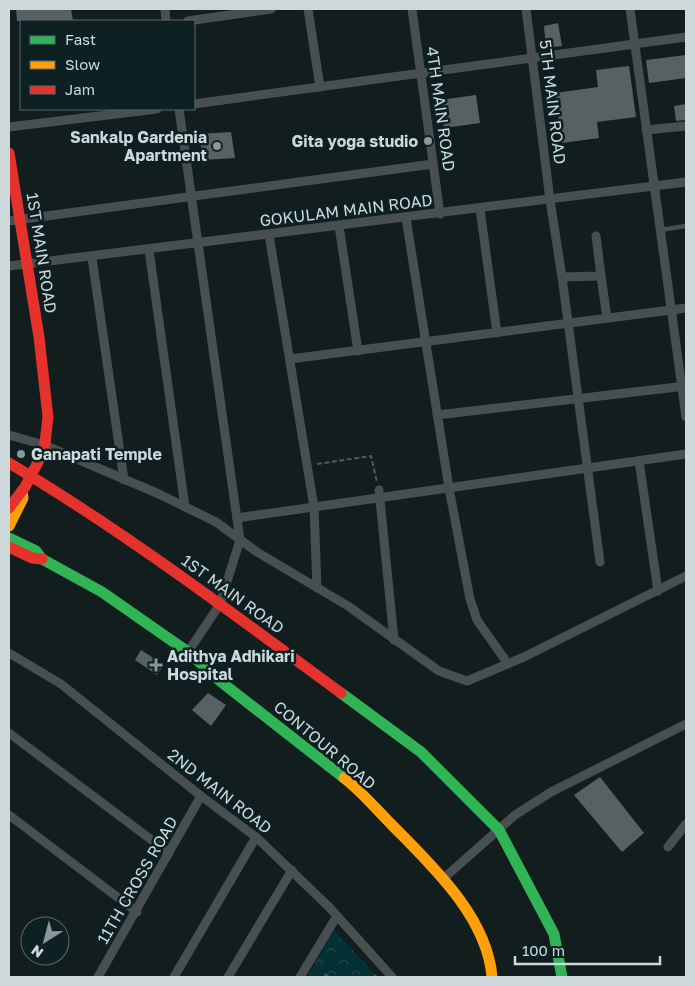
<svg xmlns="http://www.w3.org/2000/svg" width="695" height="986" font-family="'Golos Text',sans-serif">
  <style>
    .park { fill: url(#park-crowns) }
    .building { fill: #576162 }
    .lines { fill: none; stroke-linecap: round; stroke-linejoin: round }
    .path { stroke: #52595a; stroke-width: 2; stroke-dasharray: 5 2.5; stroke-linecap: butt }
    .lane { stroke: #484f50; stroke-width: 4.5 }
    .street { stroke: #484f50; stroke-width: 9 }
    .fast { stroke: #30b455; stroke-width: 11 }
    .slow { stroke: #ff9f0a; stroke-width: 11 }
    .jam { stroke: #e5322d; stroke-width: 11 }
    .poi-dot { fill: #8b9798; stroke: #0d2123; stroke-width: 2 }
    .labels { text-anchor: middle; dominant-baseline: central; stroke-width: 5; stroke-linejoin: round; paint-order: stroke }
    .street-label { font-size: 16px; fill: #ccd8d9; stroke: #0d2123 }
    .poi-label { font-size: 16px; font-weight: bold; fill: #ccd8d9; stroke: #0d2123; text-anchor: end }
  </style>
  <defs>
    <pattern id="park-crowns" width="20" height="18" patternUnits="userSpaceOnUse" patternTransform="scale(1.25)"><rect width="20" height="18" fill="#023034"/><path d="M2 6a3 3 0 1 1 6 0M12 15a3 3 0 1 1 6 0" fill="none" stroke="#264d51"/></pattern>
  </defs>
  <rect width="100%" height="100%" fill="#121d1e"/>
  <path class="park" d="M334 930 378 977H307Z"/>
  <g class="building">
    <path d="M16 9H71L73 21H17Z"/>
    <path d="M558 23 562 46 546 48 544 26Z"/>
    <path d="M686 55V78L649 83 646 60Z"/>
    <path d="M629 66 636 117 597 122 599 138 562 143 555 93 598 87 596 70Z"/>
    <path d="M476 95 480 123 444 128 440 100Z"/>
    <path d="M686 104V120L676 121 674 106Z"/>
    <path d="M231 132 235 158 203 160 199 134Z"/>
    <path d="M141 650 164 665 157 675 135 660Z"/>
    <path d="M208 693 226 705 211 726 192 710Z"/>
    <path d="M600 777 644 833 622 852 574 795Z"/>
  </g>
  <g class="lines">
    <g class="path">
      <path d="M317 464 371 456 377 482"/>
      <path d="M324 974 329 977"/>
      <path d="M374 977 376 975"/>
    </g>
    <path class="lane" d="M660 230 686 226"/>
    <g class="street">
      <path d="M165 9 166 21"/>
      <path d="M308 9 320 87"/>
      <path d="M412 9 440 214"/>
      <path d="M526 9 550 200 562 277 601 276 596 236"/>
      <path d="M630 9 686 417"/>
      <path d="M188 21 271 9"/>
      <path d="M194 104 686 37"/>
      <path d="M179 109 240 540 220 604 188 652"/>
      <path d="M9 127 157 109"/>
      <path d="M646 130 686 126"/>
      <path d="M480 209 497 333"/>
      <path d="M406 218 449 488 470 599 477 620 508 664"/>
      <path d="M9 221 433 164"/>
      <path d="M339 226 358 351"/>
      <path d="M269 235 314 507 317 588"/>
      <path d="M149 250 185 507"/>
      <path d="M92 258 124 480"/>
      <path d="M9 266 686 182"/>
      <path d="M601 276 607 318"/>
      <path d="M562 277 600 562"/>
      <path d="M290 359 686 308"/>
      <path d="M437 415 686 386"/>
      <path d="M9 435 44 445 159 494 216 522 257 552 348 606 439 671 467 681 524 657 686 576"/>
      <path d="M639 461 658 591"/>
      <path d="M379 490 394 640"/>
      <path d="M237 518 686 454"/>
      <path d="M9 653 61 684 201 796 256 837 329 907 392 977"/>
      <path d="M9 733 169 853"/>
      <path d="M9 815 137 912"/>
      <path d="M668 847 686 824"/>
      <path d="M444 878 515 815 551 792 686 724"/>
      <path d="M98 977 201 796"/>
      <path d="M174 977 256 837"/>
      <path d="M228 977 292 870"/>
      <path d="M300 977 337 916"/>
    </g>
    <g class="fast">
      <path d="M9 538 36 551 42 559 102 592 188 652 220 681 344 778"/>
      <path d="M341 693 421 752 499 830 554 934 562 977"/>
    </g>
    <g class="slow">
      <path d="M9 526 23 498 22 491"/>
      <path d="M344 778C361 791 376 809 391 824 431 865 487 916 492 977"/>
    </g>
    <g class="jam">
      <path d="M9 153 39 337 48 417 45 443 39 460 25 487 9 508"/>
      <path d="M9 463C125 532 232 613 341 693"/>
      <path d="M9 547 32 558 42 559"/>
    </g>
  </g>
  <g class="poi-dot">
    <circle cx="428" cy="141" r="5"/>
    <circle cx="217" cy="146" r="5"/>
    <circle cx="21" cy="454" r="5"/>
    <path d="M153.5 657.5h5v5h5v5h-5v5h-5v-5h-5v-5h5z"/>
  </g>
  <g class="labels">
    <g class="street-label">
      <text transform="translate(553 102) rotate(83)">5TH MAIN ROAD</text>
      <text transform="translate(441 109) rotate(82)">4TH MAIN ROAD</text>
      <text transform="translate(346 210) rotate(-7)">GOKULAM MAIN ROAD</text>
      <text transform="translate(42 253) rotate(81)">1ST MAIN ROAD</text>
      <text transform="translate(233 594) rotate(36)">1ST MAIN ROAD</text>
      <text transform="translate(325 745) rotate(40)">CONTOUR ROAD</text>
      <text transform="translate(220 791) rotate(38)">2ND MAIN ROAD</text>
      <text transform="translate(137 880) rotate(-60)">11TH CROSS ROAD</text>
    </g>
    <g class="poi-label">
      <text x="207" y="137">Sankalp Gardenia<tspan x="207" dy="18">Apartment</tspan></text>
      <text x="418" y="141">Gita yoga studio</text>
      <text x="31" y="454" text-anchor="start">Ganapati Temple</text>
      <text x="167" y="656" text-anchor="start">Adithya Adhikari<tspan x="167" dy="18">Hospital</tspan></text>
    </g>
  </g>
  <rect width="695" height="986" fill="none" stroke="#ccd8d9" stroke-width="20"/>
  <rect x="20" y="20" width="175" height="90" fill="#0d2123" stroke="#596a6c"/>
  <rect x="30" y="36" width="25" height="8" fill="#30b455" stroke="#596a6c"/>
  <text x="65" y="45" font-size="15" fill="#ccd8d9">Fast</text>
  <rect x="30" y="61" width="25" height="8" fill="#ff9f0a" stroke="#596a6c"/>
  <text x="65" y="70" font-size="15" fill="#ccd8d9">Slow</text>
  <rect x="30" y="86" width="25" height="8" fill="#e5322d" stroke="#596a6c"/>
  <text x="65" y="95" font-size="15" fill="#ccd8d9">Jam</text>
  <g transform="translate(45 941) rotate(216)"><circle r="24" fill="#0d2123" stroke="#596a6c"/>
  <path d="M0-4L9 19L0 12L-9 19Z" fill="#8b9798"/>
  <text y="-8" font-size="14" font-weight="bold" text-anchor="middle" fill="#ccd8d9">N</text>
  </g>
  <path d="M515 956v8h145v-8" fill="none" stroke="#ccd8d9" stroke-width="2.5"/>
  <text x="522" y="956" font-size="15" fill="#ccd8d9" stroke="#0d2123" stroke-width="4" paint-order="stroke">100 m</text>
</svg>
